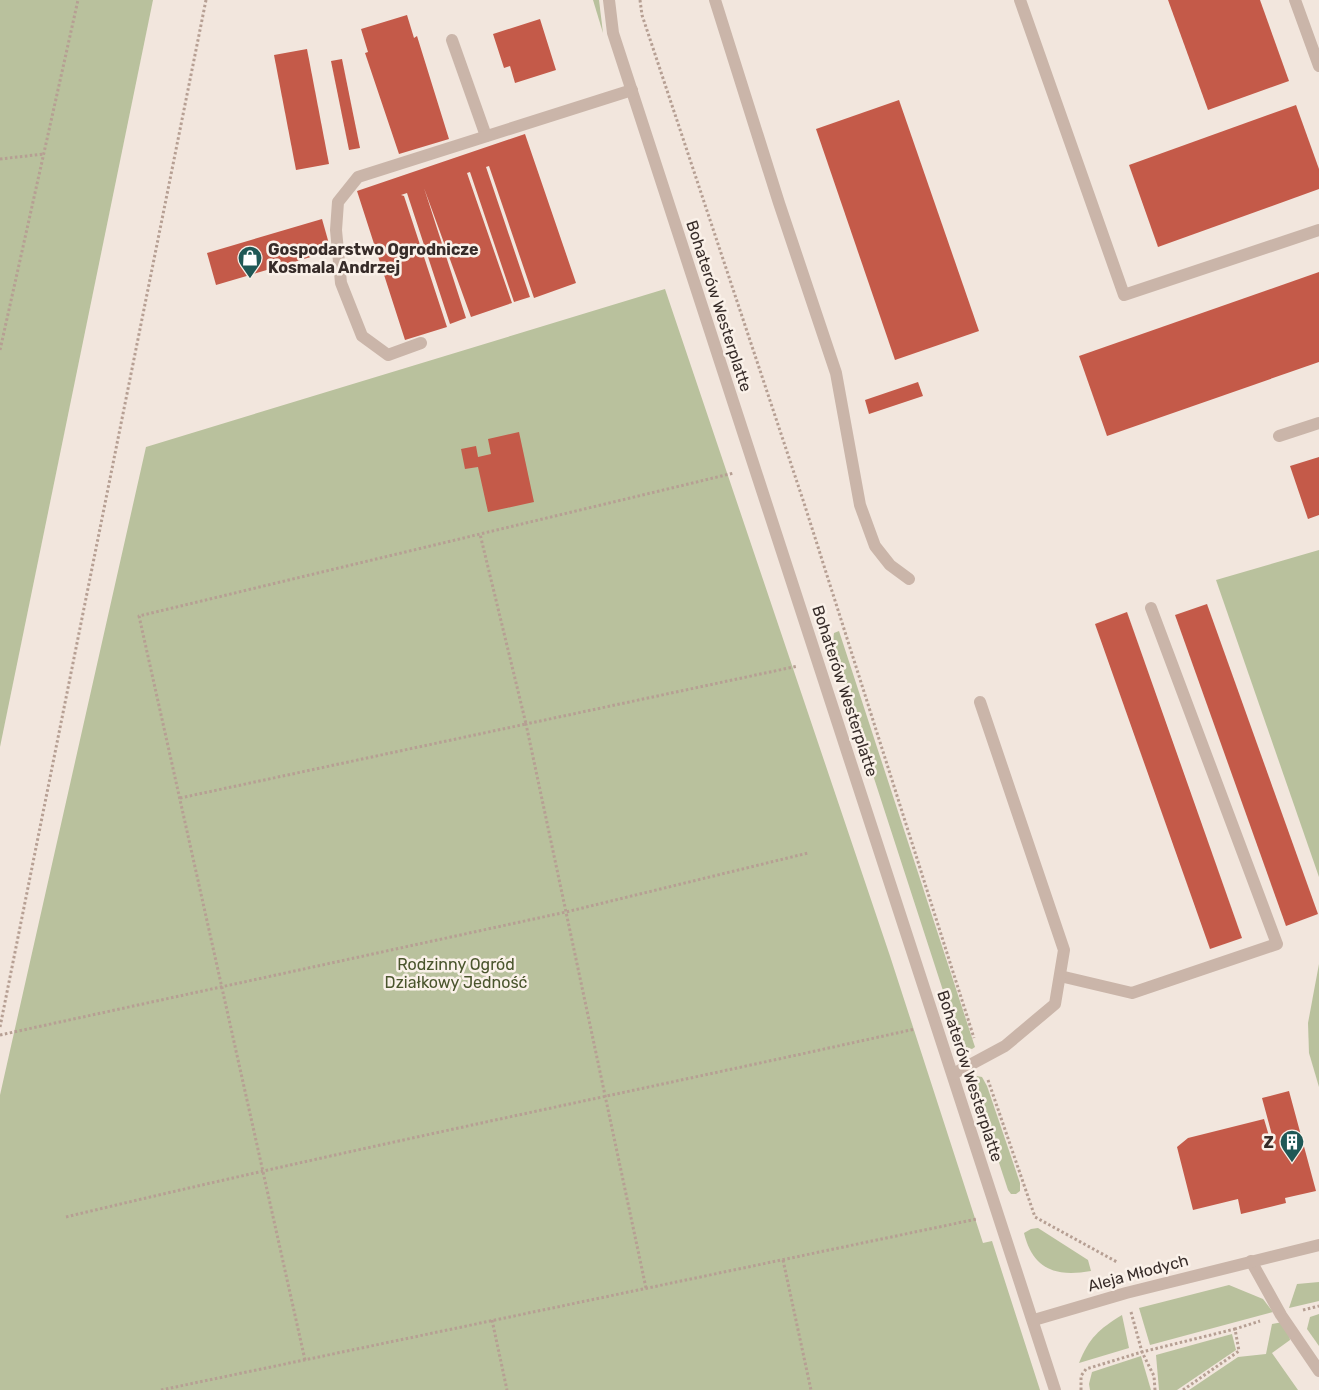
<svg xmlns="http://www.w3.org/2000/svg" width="1319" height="1390" font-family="Rubik,sans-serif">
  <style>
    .green { fill: #b9c19d }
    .building { fill: #c45a49 }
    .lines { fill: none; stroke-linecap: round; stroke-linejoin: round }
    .path { stroke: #b69f93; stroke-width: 3; stroke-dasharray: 2.5 2.5; stroke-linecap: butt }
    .minor { stroke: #cab5a9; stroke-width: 12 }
    .labels { text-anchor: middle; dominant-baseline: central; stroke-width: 5; stroke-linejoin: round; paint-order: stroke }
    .poi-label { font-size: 16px; font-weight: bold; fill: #372c29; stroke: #faf1e9; text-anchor: start }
    .street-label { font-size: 16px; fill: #372c29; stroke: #faf1e9 }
    .park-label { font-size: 16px; fill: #4a552d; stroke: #faf1e9 }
  </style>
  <rect width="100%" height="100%" fill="#f2e6dd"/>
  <g class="green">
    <path d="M0 0H153L0 747Z"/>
    <path d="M593 0H599L603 33Z"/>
    <path d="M665 289 890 956 983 1243 992 1241 1040 1390H0V1095L146 447Z"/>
    <path d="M1319 550V877L1216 580Z"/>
    <path d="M839 631 975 1047 972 1049 961 1046 846 692 832 649 834 633Z"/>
    <path d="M1319 964V1087L1309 1053 1308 1023Z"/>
    <path d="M977 1076 982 1077 987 1086 1020 1183V1191L1016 1194H1011L1008 1190 974 1087Z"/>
    <path d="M1038 1228 1088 1260 1091 1271C1056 1277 1033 1270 1024 1233L1031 1229Z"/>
    <path d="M1319 1282V1301L1289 1308 1297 1284Z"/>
    <path d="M1229 1285 1263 1299 1273 1312 1150 1345 1139 1308Z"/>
    <path d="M1319 1314V1346L1307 1329 1310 1317Z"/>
    <path d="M1122 1315 1129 1348 1079 1363C1089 1338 1099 1329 1122 1315Z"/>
    <path d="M1283 1322 1289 1332 1290 1340 1272 1353 1298 1390H1189L1238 1357 1266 1354 1272 1324Z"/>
    <path d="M1232 1334 1236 1350 1177 1390H1159L1156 1355Z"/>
    <path d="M1141 1356 1151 1390H1090L1089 1384 1092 1372Z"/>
  </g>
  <g class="building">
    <path d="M1168 0H1260L1289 81 1208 110Z"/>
    <path d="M407 15 414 38 417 36 449 139 399 154 365 53 368 52 361 29Z"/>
    <path d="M540 19 556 70 515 83 510 66 504 68 493 34Z"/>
    <path d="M307 49 329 164 296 170 274 55Z"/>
    <path d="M342 59 360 148 349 150 331 61Z"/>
    <path d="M899 100 979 331 895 360 816 129Z"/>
    <path d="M1296 105 1319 169V189L1158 247 1129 165Z"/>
    <path d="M525 134 576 283 534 298 489 166 486 167 530 297 514 302 470 172 467 173 512 303 471 317 424 188 466 318 450 324 407 193 401 195 404 196 447 327 405 340 357 191Z"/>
    <path d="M322 219 331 251 216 285 207 253Z"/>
    <path d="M1319 272V362L1107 436 1079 356Z"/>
    <path d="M918 382 923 396 869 414 865 400Z"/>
    <path d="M519 432 534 502 488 512 478 467 465 469 461 449 476 446 478 457 491 454 488 439Z"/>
    <path d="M1319 457V515L1308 519 1290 466Z"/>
    <path d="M1207 604 1318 914 1286 926 1175 615Z"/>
    <path d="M1127 612 1242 938 1210 949 1095 624Z"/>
    <path d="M1289 1091 1316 1191 1285 1198 1286 1203 1241 1214 1238 1199 1193 1210 1177 1147 1188 1138 1264 1119 1269 1136 1272 1135 1262 1098Z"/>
  </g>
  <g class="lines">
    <g class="path">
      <path d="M640 0 642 15 804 503 974 1038"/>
      <path d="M0 159 44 154"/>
      <path d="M0 350 78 0"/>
      <path d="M180 798 526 724 480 534"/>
      <path d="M0 1027 206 0"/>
      <path d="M0 1035 566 912 808 853"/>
      <path d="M988 1080 1035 1217 1117 1262"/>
      <path d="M66 1217C348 1149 632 1092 915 1029"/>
      <path d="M783 1260 811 1390"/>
      <path d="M646 1288 526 724 798 666"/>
      <path d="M1303 1310 1319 1306"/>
      <path d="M1131 1312 1142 1352 1154 1376 1155 1390"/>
      <path d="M492 1320 507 1390"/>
      <path d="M305 1360 139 616 734 473"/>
      <path d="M161 1390 977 1219"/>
      <path d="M1081 1390V1376L1086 1369 1142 1352 1235 1329"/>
      <path d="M1183 1390 1239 1351 1235 1329 1260 1321"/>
    </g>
    <g class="minor">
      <path d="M609 0 613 33 1055 1390"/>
      <path d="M715 0 779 203 836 373 860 505 875 546 890 565 909 579"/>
      <path d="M1020 0 1124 295 1319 230"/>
      <path d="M1295 0 1319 66"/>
      <path d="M452 40 486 136"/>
      <path d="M421 343 388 355 362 336 341 283 336 230 338 202 358 177 632 90"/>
      <path d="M1279 436 1319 423"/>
      <path d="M1060 976 1132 993 1277 944 1151 608"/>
      <path d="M953 1074 1005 1046 1055 1004 1064 950 980 702"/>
      <path d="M1251 1261 1281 1315 1319 1371"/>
      <path d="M1034 1320 1126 1293 1319 1245"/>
    </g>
  </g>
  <defs>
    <symbol id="shop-pin" viewBox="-11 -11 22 30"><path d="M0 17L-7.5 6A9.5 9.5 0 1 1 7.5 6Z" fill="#1f5856" stroke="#faf1e9"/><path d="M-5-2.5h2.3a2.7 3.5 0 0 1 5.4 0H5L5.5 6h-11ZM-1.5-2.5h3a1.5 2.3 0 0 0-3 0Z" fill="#fff"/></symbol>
    <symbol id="building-pin" viewBox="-11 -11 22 30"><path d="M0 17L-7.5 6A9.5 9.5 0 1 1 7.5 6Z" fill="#1f5856" stroke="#faf1e9"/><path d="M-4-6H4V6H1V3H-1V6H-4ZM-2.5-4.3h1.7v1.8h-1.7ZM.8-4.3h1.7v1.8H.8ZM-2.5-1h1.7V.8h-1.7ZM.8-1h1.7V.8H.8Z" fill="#fff"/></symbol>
  </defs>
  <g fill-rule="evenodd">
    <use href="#shop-pin" x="236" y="244" width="28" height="38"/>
    <use href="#building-pin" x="1278" y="1128" width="28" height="38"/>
  </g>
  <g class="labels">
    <g class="poi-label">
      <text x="268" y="249">Gospodarstwo Ogrodnicze<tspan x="268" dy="18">Kosmala Andrzej</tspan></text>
      <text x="1274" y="1142" text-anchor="end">Z</text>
    </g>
    <g class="street-label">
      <text transform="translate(719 306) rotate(72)">Bohaterów Westerplatte</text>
      <text transform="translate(845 691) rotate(72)">Bohaterów Westerplatte</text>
      <text transform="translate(970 1076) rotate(72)">Bohaterów Westerplatte</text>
      <text transform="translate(1138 1273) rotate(-15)">Aleja Młodych</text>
    </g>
    <g class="park-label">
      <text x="456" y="964">Rodzinny Ogród<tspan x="456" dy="18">Działkowy Jedność</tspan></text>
    </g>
  </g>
</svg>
